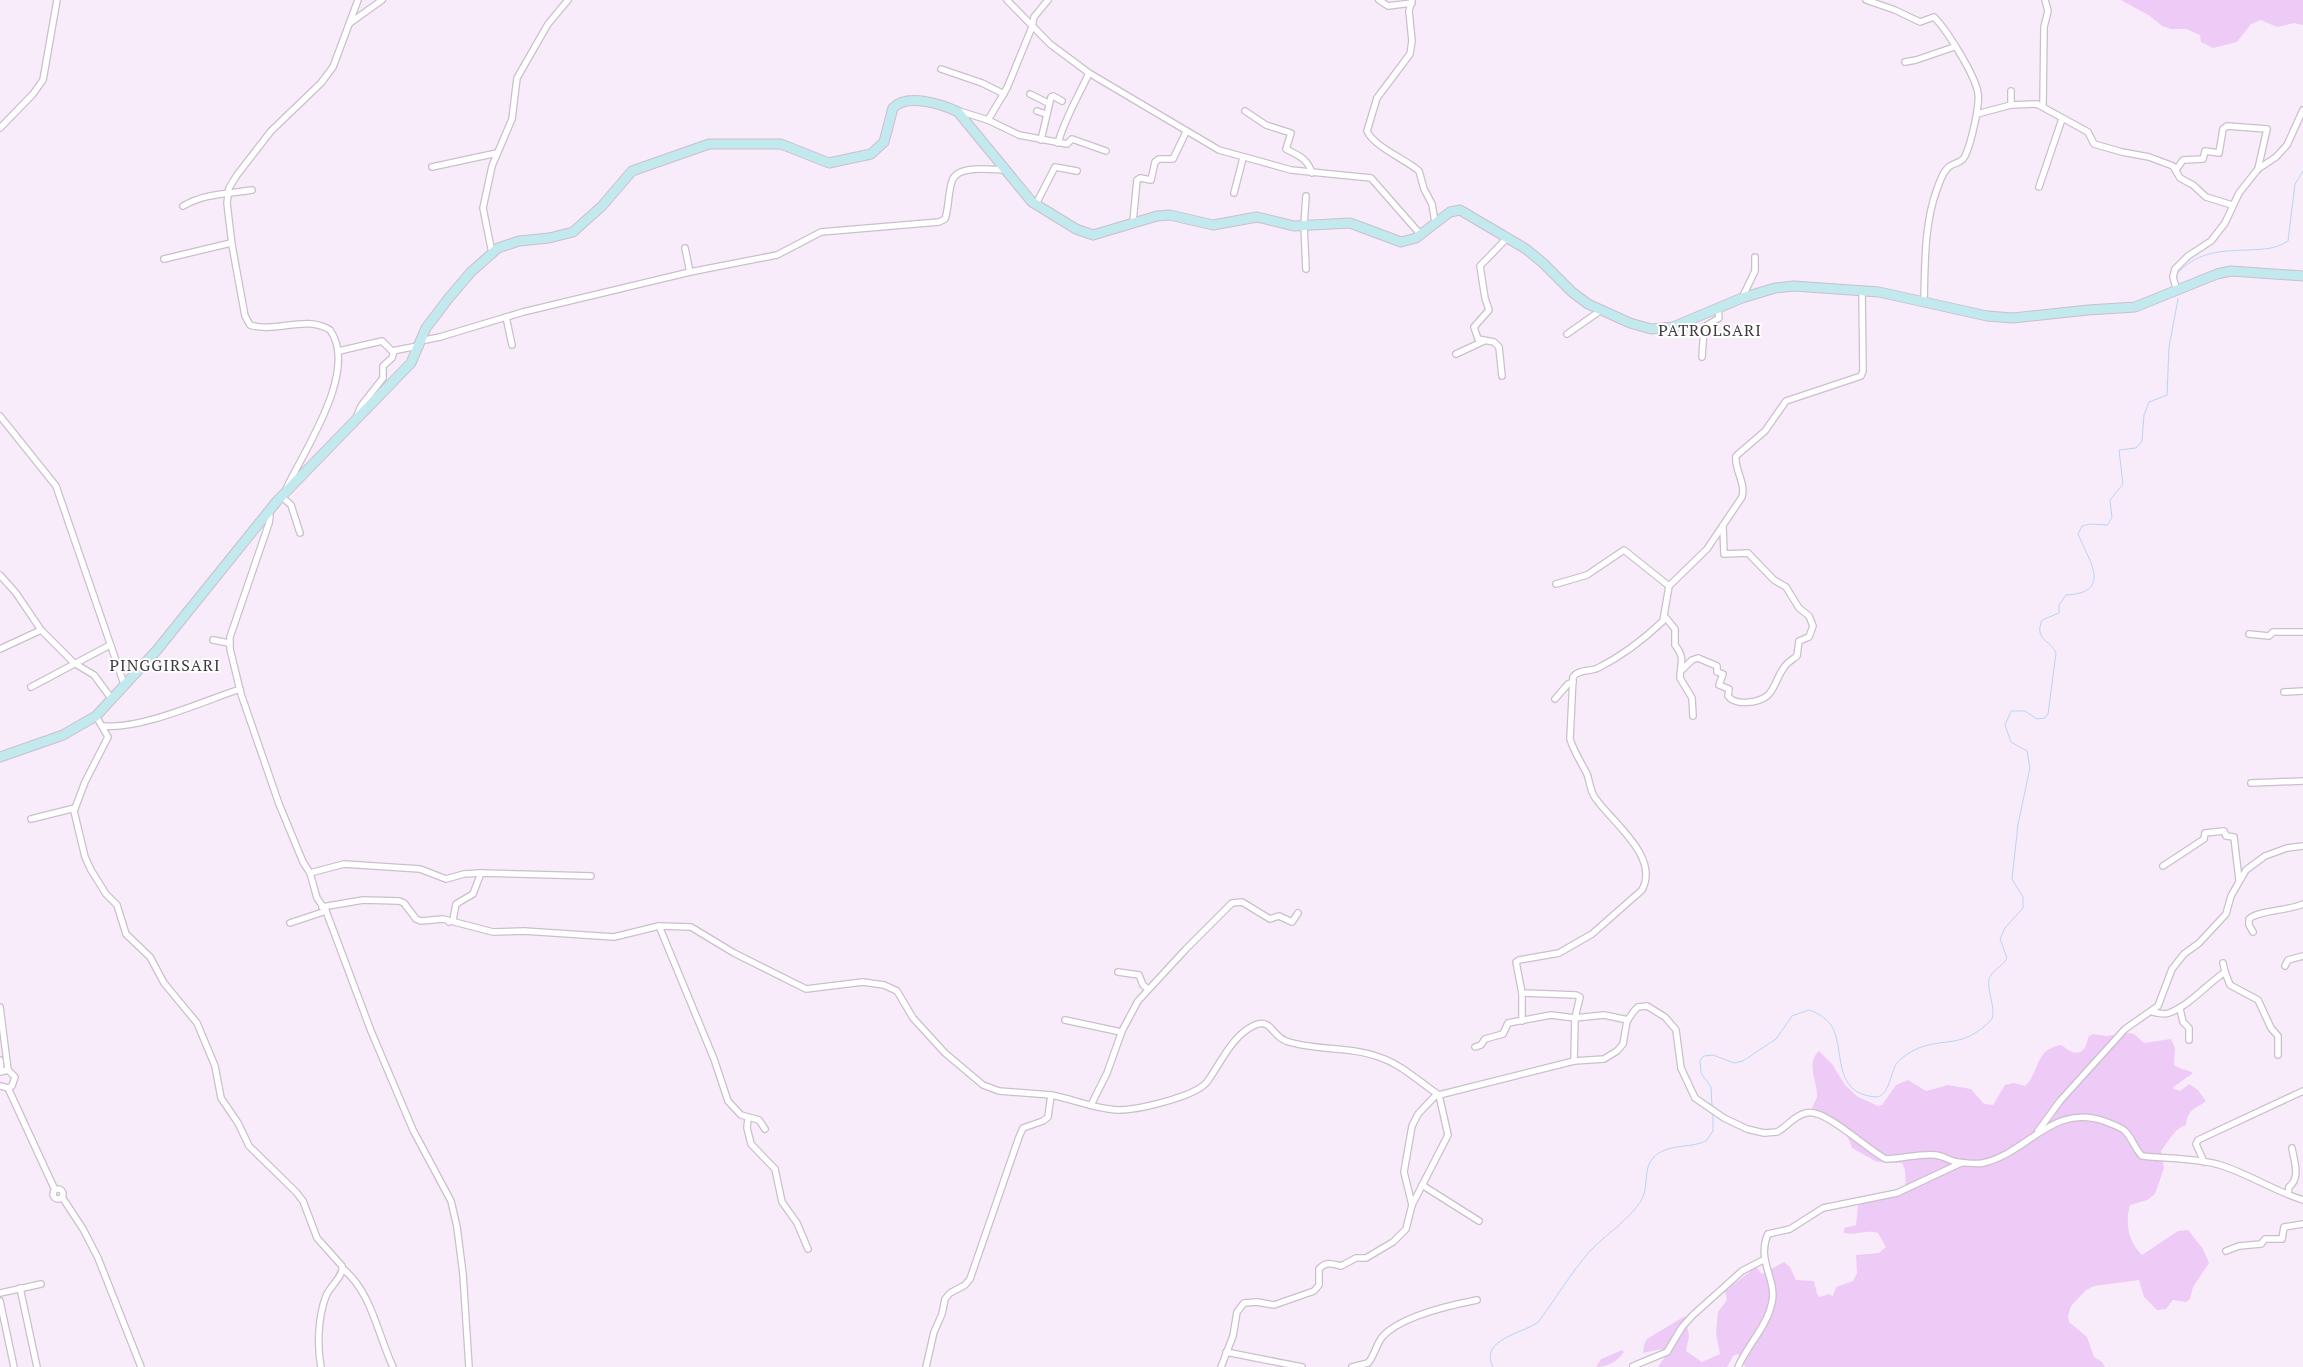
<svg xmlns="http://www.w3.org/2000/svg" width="2303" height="1367" font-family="'PT Serif',serif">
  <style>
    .green { fill: #eecaf6 }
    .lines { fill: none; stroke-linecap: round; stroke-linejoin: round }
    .stream { stroke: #b9d3f8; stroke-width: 1 }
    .street-casing { stroke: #cbbfcd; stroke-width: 8 }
    .secondary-casing { stroke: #cbbfcd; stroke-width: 11 }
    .street { stroke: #fff; stroke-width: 5.5 }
    .secondary { stroke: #c2e9ee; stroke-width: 9 }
    .labels { text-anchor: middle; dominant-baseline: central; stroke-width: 4; stroke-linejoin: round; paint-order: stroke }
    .quarter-label { font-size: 16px; letter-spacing: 1px; fill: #3f3a40; stroke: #fff }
  </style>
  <rect width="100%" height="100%" fill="#f8ecfb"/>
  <g class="green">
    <path d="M2121 0H2303V25L2294 23 2277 27 2261 20 2251 24 2237 42 2213 48 2201 42 2200 35 2186 29H2171L2162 26 2150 16Z"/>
    <path d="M2129 1033 2134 1034 2144 1043 2171 1039 2175 1048 2174 1065C2180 1070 2187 1069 2193 1073L2172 1088 2180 1091 2189 1084 2198 1090 2206 1101C2195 1109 2187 1110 2186 1125 2174 1129 2169 1141 2161 1151L2164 1168 2155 1194 2147 1200 2130 1205C2125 1224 2128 1241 2142 1255L2178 1231 2188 1230 2203 1249 2209 1263 2193 1287 2190 1299 2186 1302 2173 1300 2166 1309 2157 1310 2144 1297 2139 1280 2094 1286 2086 1290 2071 1306 2068 1316 2069 1322 2087 1337 2094 1357 2102 1362 2105 1367H1745L1743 1360 1738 1354 1733 1356 1727 1367H1658L1665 1357 1661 1349 1643 1353 1644 1345 1647 1339 1685 1316 1689 1336 1686 1351 1702 1362 1720 1354 1716 1334 1718 1312 1727 1300 1725 1291 1756 1267 1762 1274 1784 1262 1790 1267 1796 1280 1814 1281 1817 1294 1820 1297 1829 1294 1833 1296 1836 1287 1853 1281 1857 1273 1856 1255 1879 1253 1886 1247 1878 1233C1866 1229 1855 1236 1844 1233V1228L1856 1225 1858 1205 1906 1192 1905 1170 1902 1163 1877 1162 1852 1148 1843 1125 1812 1108C1813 1105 1816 1100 1817 1097 1818 1081 1805 1064 1819 1051L1832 1064 1845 1085 1858 1097 1878 1106 1882 1105 1896 1085 1908 1080 1926 1091 1948 1085 1971 1089 1984 1104 1993 1105 2005 1085 2014 1083 2025 1086C2040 1073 2034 1049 2061 1045 2069 1050 2076 1058 2085 1048L2089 1036 2093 1034 2106 1036Z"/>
    <path d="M1622 1350 1624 1352C1618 1361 1607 1367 1596 1367L1601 1359Z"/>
  </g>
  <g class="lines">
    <g class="stream">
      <path d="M2176 275C2196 252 2218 251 2247 250 2263 249 2274 250 2288 241L2295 184 2303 171"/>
      <path d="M1712 1106 1711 1087 1701 1073 1700 1060 1704 1056 1713 1055 1734 1063 1743 1061 1776 1039 1792 1016 1809 1010C1816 1012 1826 1018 1831 1025 1846 1047 1830 1094 1876 1097 1890 1096 1890 1072 1897 1063 1900 1059 1905 1056 1909 1053 1940 1034 1960 1053 1992 1019 1996 1007 1987 993 1989 979 1991 971 2003 966 2007 958L2000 939 2005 928 2023 908V897L2012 879 2018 824 2030 768 2027 751 2011 742 2005 725 2011 711H2025L2037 719 2045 718 2048 714 2056 653C2050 639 2034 641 2042 620L2059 613V605L2066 595C2114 593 2088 559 2078 534L2082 526 2090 524 2107 525 2112 518 2110 500 2123 484 2119 450 2136 448 2142 441 2144 415 2149 402 2167 395 2169 347 2178 299"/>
      <path d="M1493 1367C1478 1339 1525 1333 1538 1322 1542 1318 1545 1312 1549 1307 1563 1287 1578 1263 1595 1246 1611 1231 1629 1219 1641 1201 1649 1188 1643 1168 1653 1158 1667 1143 1688 1149 1706 1141L1713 1131V1112"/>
    </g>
    <defs>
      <g id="street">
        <path d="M1007 0 1050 44 1089 73 1219 150 1291 170 1371 178 1421 235"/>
        <path d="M1048 0 1034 17 1032 27 1007 88 988 120 1019 135 1067 144 1072 139 1106 151"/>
        <path d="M1379 0 1388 6 1412 3"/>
        <path d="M1412 0 1409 11 1412 41 1410 54 1377 98 1367 131C1374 147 1407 160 1419 171L1424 189 1432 204 1435 222"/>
        <path d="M1866 0 1895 10 1920 22 1934 17C1947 30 1975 75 1978 93 1980 105 1971 144 1965 156 1962 163 1956 162 1950 166 1943 171 1940 181 1937 189 1924 224 1925 265 1924 302"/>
        <path d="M350 23 382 0"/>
        <path d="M1905 62 1916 60 1954 47"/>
        <path d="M941 69 982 83 1004 94"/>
        <path d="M2011 91V105"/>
        <path d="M1030 94 1048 103"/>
        <path d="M2043 106 2044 27 2048 11 2045 0"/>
        <path d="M959 111 988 120"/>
        <path d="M1037 111 1046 114"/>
        <path d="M1245 111 1266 125 1291 133 1286 149C1299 156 1307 158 1312 173"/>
        <path d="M1977 114 2011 105 2037 104 2088 132 2094 144 2122 152 2149 157 2173 166 2180 178 2193 185 2206 197 2232 205"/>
        <path d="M0 128 33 94 43 80 57 0"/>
        <path d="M1041 140 1051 97 1053 96 1062 101"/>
        <path d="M1058 143C1065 118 1078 97 1089 73"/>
        <path d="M432 167 497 153"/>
        <path d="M2176 170 2183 160 2203 159 2205 151 2219 153 2223 129 2227 126 2267 129 2258 169"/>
        <path d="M2039 187 2062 119"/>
        <path d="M1234 193 1243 158"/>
        <path d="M1036 204 1055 167 1077 171"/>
        <path d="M183 206C205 193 228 194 252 190"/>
        <path d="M1133 222 1137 180 1140 178 1151 180 1155 162 1159 159H1173L1186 132"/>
        <path d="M685 248 690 272"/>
        <path d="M492 253 483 208 492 166 512 119 517 78 548 24 568 0"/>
        <path d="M164 259 231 243"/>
        <path d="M1306 269 1304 225 1306 196"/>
        <path d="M2177 291 2173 277 2175 269 2188 256 2211 241 2225 223 2239 193 2258 169 2276 157 2287 145 2303 110"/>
        <path d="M1742 298 1755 271V257"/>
        <path d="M506 317 512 345"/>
        <path d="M1567 334 1600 311"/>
        <path d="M420 341 440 337 523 312 690 272 777 255 821 232 939 222 945 219C949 207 948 193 952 181 957 164 992 170 1006 170"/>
        <path d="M339 351 382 341 392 351 418 346"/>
        <path d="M1456 354 1484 341"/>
        <path d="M1702 357 1704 327 1719 318 1718 309"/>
        <path d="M1502 376 1499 347 1494 342 1478 339 1474 327 1489 310 1485 298 1480 266 1507 238"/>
        <path d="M0 416 56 486 124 684"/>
        <path d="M356 418 361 406 383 378V366L392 358 394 351"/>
        <path d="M287 487C305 449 359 370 330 330 306 315 276 333 250 325L245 316 232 245 227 203 229 188 237 175 271 131 321 83 333 67 358 0"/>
        <path d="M281 496 291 505 300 533"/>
        <path d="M267 512 270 516 269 523 230 637V649L241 694 279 804 303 862 310 873 317 898 326 911 371 1031 413 1130 451 1201 457 1227 463 1274 469 1367"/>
        <path d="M0 575 16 593 41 630 74 663 94 675 111 698"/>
        <path d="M1556 584 1587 575 1624 550 1669 586"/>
        <path d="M1666 618 1675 629V645C1686 659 1680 663 1680 678L1692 698 1693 716"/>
        <path d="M2249 634 2269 636 2273 632H2303"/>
        <path d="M213 640 229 643"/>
        <path d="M0 649 41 630"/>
        <path d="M1683 669 1692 660 1698 658 1717 666V672L1723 674 1719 685 1729 689 1728 696C1735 706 1758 703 1767 696 1775 689 1777 677 1783 669 1786 663 1792 660 1797 656L1799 641 1809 637 1813 626 1809 616 1799 608 1786 587 1774 580 1748 553 1724 554 1723 527"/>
        <path d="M31 687 110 645"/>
        <path d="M2284 692 2303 691"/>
        <path d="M1555 699 1568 684 1573 682"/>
        <path d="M96 716 108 737 85 782 74 811 85 857 91 870 106 894 117 905 126 934 150 957 164 983 197 1023 215 1066 221 1098 238 1123 249 1146 296 1192 303 1201 317 1238 342 1266C344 1276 330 1286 326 1296 318 1317 317 1346 321 1367"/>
        <path d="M104 726C140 730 204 701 240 689"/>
        <path d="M2251 783 2303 781"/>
        <path d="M31 819 75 808"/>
        <path d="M2163 866 2204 839 2205 833 2224 831 2226 836 2234 837 2239 880"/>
        <path d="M310 873 344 864 420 869 446 879 464 874 481 873"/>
        <path d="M322 907 363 900 399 901 404 903 416 919 421 921 443 919 493 932 524 931 614 937 659 926 691 927 734 953 806 989 863 982 884 985 897 991 913 1018 945 1053 983 1085 999 1091 1051 1095"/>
        <path d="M449 922 453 920 456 904 473 894 481 873 591 876"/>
        <path d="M290 923 326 911"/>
        <path d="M659 926 714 1059 728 1101 741 1115 759 1120 765 1129"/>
        <path d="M2253 932 2249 925V919C2259 910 2288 911 2303 904"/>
        <path d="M2223 963 2225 972"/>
        <path d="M2285 966 2288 960 2303 956"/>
        <path d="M1118 972 1139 975 1143 985 1148 989"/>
        <path d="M0 1007 8 1070"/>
        <path d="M2180 1009 2183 1022 2189 1028V1040"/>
        <path d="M2153 1012C2157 1013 2165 1015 2169 1013 2190 1005 2206 985 2225 972L2230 985 2258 1000 2271 1028 2278 1036V1055"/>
        <path d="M1065 1020 1121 1032"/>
        <path d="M1522 1021V993"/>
        <path d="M1475 1047 1481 1045 1485 1039 1503 1034 1508 1023 1551 1015 1575 1018 1604 1015 1628 1020"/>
        <path d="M0 1060 1 1071"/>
        <path d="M1574 1061 1575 1018 1580 997 1576 995 1522 993 1516 962 1519 960 1559 953 1592 934 1642 890C1660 857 1613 823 1596 799 1590 792 1590 782 1587 774 1581 762 1574 752 1570 739L1573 677C1578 669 1590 672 1598 668 1622 656 1644 639 1663 621L1669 586 1707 549 1742 497C1746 482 1734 470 1736 456L1765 431 1786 401 1861 376 1863 371 1862 291"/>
        <path d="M0 1072 8 1070 15 1077 12 1086 8 1088 0 1086"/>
        <path d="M8 1088 55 1190"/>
        <path d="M1091 1105 1107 1073 1122 1031 1138 1001 1186 949 1232 903 1242 902 1270 919 1279 916 1292 922 1298 913"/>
        <path d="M748 1118 747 1128 751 1144 775 1169 782 1202 797 1223 808 1249"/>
        <path d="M2038 1131 2060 1101 2125 1029 2158 1006 2172 969 2184 954 2199 943 2226 914 2231 896 2246 870 2265 856 2287 848 2303 846"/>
        <path d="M2204 1162 2196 1144 2198 1140 2303 1091"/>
        <path d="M1422 1185 1479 1221"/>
        <circle cx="58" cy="1194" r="5"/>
        <path d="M2288 1194 2289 1187C2301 1178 2294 1161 2292 1148"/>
        <path d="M62 1197 83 1229 98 1258 141 1367"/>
        <path d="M1412 1205 1404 1172 1412 1126 1418 1114 1437 1094"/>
        <path d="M2226 1251 2239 1246 2261 1244 2265 1239H2282L2284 1227 2303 1224"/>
        <path d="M343 1269C371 1291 378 1335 393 1367"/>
        <path d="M20 1288 37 1367"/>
        <path d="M0 1293 41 1284"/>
        <path d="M0 1301 14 1367"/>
        <path d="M1226 1352 1302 1367"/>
        <path d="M1633 1366 1667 1352 1682 1327 1693 1315 1742 1271 1763 1260"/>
        <path d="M926 1367 934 1332 942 1314 945 1299 950 1293 965 1285 970 1279 1019 1137 1023 1128 1043 1121 1048 1117 1051 1095C1073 1099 1095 1109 1118 1110 1137 1110 1195 1097 1207 1082 1221 1063 1232 1035 1255 1025 1271 1018 1273 1037 1286 1041 1315 1051 1349 1046 1379 1057 1403 1065 1419 1082 1439 1095L1574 1061 1604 1059 1617 1051 1623 1044 1627 1021 1634 1011 1638 1007 1647 1006 1665 1017 1676 1030 1681 1068 1695 1098 1724 1118 1747 1129 1764 1133 1777 1132C1788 1126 1793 1116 1806 1113 1826 1108 1868 1151 1886 1159 1902 1159 1920 1153 1936 1155 1942 1156 1947 1159 1953 1161 1958 1163 1979 1164 1983 1163 2028 1153 2052 1103 2104 1121 2111 1124 2119 1126 2125 1131 2132 1138 2135 1149 2142 1156 2168 1159 2195 1158 2220 1165 2249 1174 2274 1191 2303 1200"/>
        <path d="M1221 1367 1233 1336 1237 1312 1244 1303 1257 1302 1274 1305 1314 1291 1319 1285V1269C1326 1261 1332 1264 1341 1266L1356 1258H1366L1393 1242 1406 1229 1412 1205 1448 1135 1439 1095"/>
        <path d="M1352 1367 1368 1363C1375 1355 1376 1344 1383 1336 1402 1316 1451 1305 1477 1300"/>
        <path d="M1738 1367C1748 1344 1767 1327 1772 1302 1777 1279 1756 1260 1768 1234L1790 1229 1823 1208 1897 1193 1961 1163"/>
      </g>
      <path id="secondary" d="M0 757 63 735 96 716 157 650 277 501 411 363 426 328 448 299 471 272 498 248 519 241 549 238 573 232 602 206 632 171 709 144H781L829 163 871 154 884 142 893 108C907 93 942 104 958 112L1032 202 1076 229 1093 235 1157 216 1170 215 1213 225 1257 217 1294 226 1350 223 1401 242 1416 238 1450 212 1460 210 1526 249 1543 263 1572 292 1588 304 1630 323 1651 329 1673 327 1742 298 1775 288 1794 286 1879 292 1987 316 2013 318 2088 310 2135 307 2217 274 2231 271 2303 276"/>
    </defs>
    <use href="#street" class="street-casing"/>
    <use href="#secondary" class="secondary-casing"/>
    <use href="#street" class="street"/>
    <use href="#secondary" class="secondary"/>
  </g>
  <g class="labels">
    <g class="quarter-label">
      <text x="1710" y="330">PATROLSARI</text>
      <text x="165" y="665">PINGGIRSARI</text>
    </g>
  </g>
</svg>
